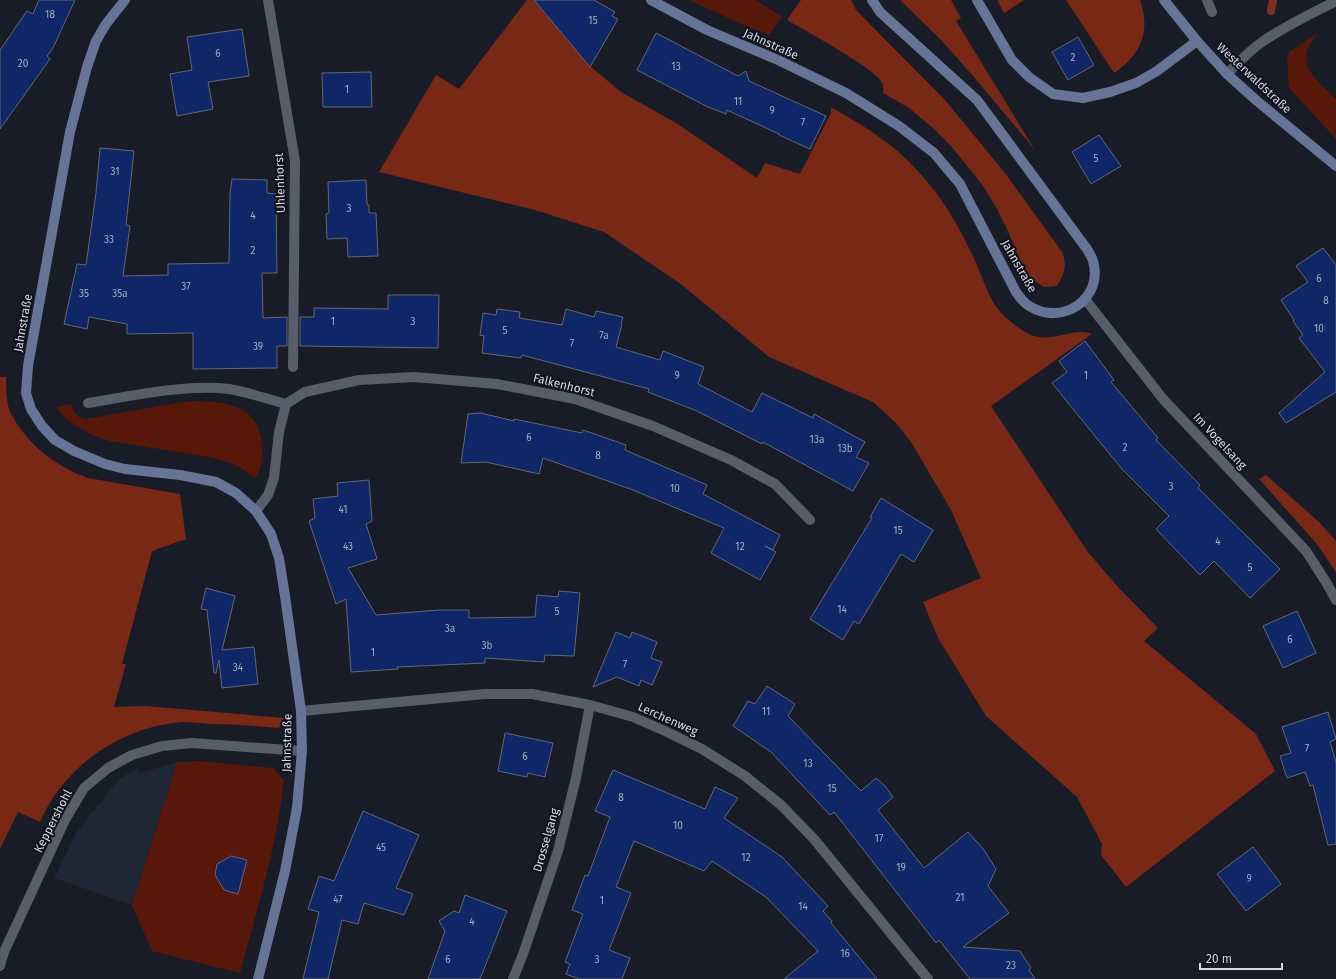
<svg xmlns="http://www.w3.org/2000/svg" width="1336" height="979" font-family="'Fira Sans',sans-serif">
  <style>
    .built { fill: #1f2636 }
    .green { fill: #571709 }
    .forest { fill: #792816 }
    .lines { fill: none; stroke-linecap: round; stroke-linejoin: round }
    .stream { stroke: #81301e; stroke-width: 8 }
    .building { fill: #102767; stroke: #626875 }
    .lane { stroke: #575d6a; stroke-width: 10 }
    .street { stroke: #575d6a; stroke-width: 10 }
    .secondary { stroke: #667495; stroke-width: 10 }
    .labels { text-anchor: middle; dominant-baseline: central; stroke-width: 4; stroke-linejoin: round; paint-order: stroke }
    .number-label { font-size: 10px; fill: #a5adc3 }
    .street-label { font-size: 12px; fill: #d7dae2; stroke: #0f131d }
  </style>
  <rect width="100%" height="100%" fill="#171c27"/>
  <path class="built" d="M177 762 132 905 54 878 76 833 119 779 138 768 140 773Z"/>
  <g class="green">
    <path d="M689 0H756L782 17 769 35 746 26Z"/>
    <path d="M1318 33C1292 63 1314 77 1336 99V139L1289 88 1287 59 1290 51Z"/>
    <path d="M197 401C231 402 261 407 262 449 262 460 263 468 255 478L236 465 215 458 110 441 91 435 66 419 56 407 72 404C72 413 78 417 85 419L183 402Z"/>
    <path d="M199 761 273 768 284 780C277 846 257 909 240 973L152 951 132 905 177 762Z"/>
  </g>
  <g class="forest">
    <path d="M527 0H533L590 66 621 92 676 123 757 178 765 163 800 174 831 113V107C848 117 866 127 882 139 901 152 920 172 934 190 948 208 960 230 970 250 979 267 985 289 995 305 1002 316 1016 327 1027 333 1051 346 1072 326 1092 334L991 406 1087 551 1117 586 1158 628 1144 641 1256 734 1275 771 1126 887 1101 855 1102 844 1077 797 986 716 938 638 923 602 981 578 951 510 911 442 895 422 873 402 769 357 682 285 604 232 535 210 379 172 436 75 459 89Z"/>
    <path d="M801 0H851L856 10 945 100 1005 173 1062 252C1067 264 1065 274 1057 286L1044 287 1030 278 1024 270 1008 231 997 209 984 187 968 167 951 146 933 128 909 108 883 93C883 90 884 86 883 84 877 69 804 30 787 20Z"/>
    <path d="M900 0H951L961 18 956 21 1035 150 973 76 941 40Z"/>
    <path d="M997 0H1024L1004 13Z"/>
    <path d="M1066 0H1140C1151 31 1141 55 1114 73Z"/>
    <path d="M0 377H6C6 386 6 396 8 405 9 412 14 418 17 424 34 449 59 468 88 478L180 494 186 539 152 551 122 664H126L114 707 146 706 284 718 279 728C256 726 233 724 209 724 200 723 191 722 182 722 121 727 64 766 40 822L18 812 0 849Z"/>
    <path d="M1266 475 1319 522 1336 541V572L1316 543 1259 479Z"/>
  </g>
  <g class="lines">
    <path class="stream" d="M1271 11 1273 0"/>
  </g>
  <g class="building">
    <path d="M39 0H75L53 48 47 56 50 59 0 129V50L27 11 33 14Z"/>
    <path d="M534 0H594L615 12 612 16 618 19 590 67Z"/>
    <path d="M242 29 249 76 208 82 213 109 177 116 170 74 192 70 187 37Z"/>
    <path d="M656 33 738 76 746 71 749 81 826 116 810 149 779 135V134L727 110 726 114 708 107 637 70Z"/>
    <path d="M1078 37 1094 65 1068 80 1052 52Z"/>
    <path d="M371 72 372 107H323L322 73Z"/>
    <path d="M1099 135 1121 166 1091 184 1072 152Z"/>
    <path d="M100 148 134 151 126 225 130 226 123 276 168 275V264L229 263 230 193 232 179 267 180V193L276 194 277 273H262L263 318 287 317V346H277V368L193 369V333L127 334V324L89 317 87 329 64 324 77 264 86 265 96 193Z"/>
    <path d="M366 180 367 205H369V213H376L378 256 348 257 347 238 327 239 326 214 329 213 328 182Z"/>
    <path d="M1323 248 1336 265V392L1286 423 1279 413 1325 372 1299 338 1303 335 1293 321 1294 320 1281 300 1308 282 1296 266Z"/>
    <path d="M388 295H439L438 348 300 346V317H314V308L388 309Z"/>
    <path d="M497 309 520 312 519 318 562 325 566 309 594 317 596 311 623 317 621 324H622L616 347 660 360 663 351 704 367 698 384 752 412 762 393 813 418 814 414 865 442 856 457 869 463 853 491 763 442 762 444 697 411 648 392 649 389 522 355 521 358 482 353 484 336 480 335 483 313 496 315Z"/>
    <path d="M1085 341 1114 380 1111 382 1158 438 1156 440 1200 485 1198 488 1280 569 1250 598 1214 561 1200 575 1156 529 1169 516 1121 468 1052 383 1067 372 1059 361Z"/>
    <path d="M481 413 514 421V419L582 433 583 430 626 445 625 450 707 485 703 494 780 535 773 550 765 546 776 552 760 580 711 553 724 528 633 490 543 458 539 474 486 462 461 463 468 414Z"/>
    <path d="M369 480 372 521 366 524 377 559 348 568 376 615 439 610H469V618L535 617 537 595 558 597 559 591 580 593 574 656 545 655 544 662 485 658V663L397 667 398 669 351 672 346 599 336 604 309 521 315 518 313 499 338 496 337 483Z"/>
    <path d="M881 498 933 530 914 562 901 554 859 624 854 621 843 640 810 619 872 518 870 517Z"/>
    <path d="M206 588 235 596 222 650 254 647 258 684 222 688 219 660 216 673H214L207 610 201 609Z"/>
    <path d="M1297 611 1316 653 1283 668 1263 626Z"/>
    <path d="M616 632 630 638 632 632 657 642 651 658 662 662 652 685 641 680 639 686 617 677 593 687Z"/>
    <path d="M767 686 795 704 788 716 861 791 876 778 885 786 893 797 878 810 924 868 968 832 984 850 996 869 988 886 1009 913 963 947 1020 951 1031 968 1029 970 1035 979H970L939 940 936 943 834 812 830 815 771 752 733 726 748 701 755 704Z"/>
    <path d="M1328 712 1336 739 1330 742 1336 762V844L1328 845 1313 785 1310 786 1305 772 1287 778 1280 756 1291 753 1282 727Z"/>
    <path d="M505 733 553 743 545 777 528 773 527 777 498 771Z"/>
    <path d="M613 770 705 809 715 787 738 798 724 818 782 857 828 906 823 911 832 921 831 923 877 979H784L818 951 766 897 712 861 704 871 634 841 616 887 631 893 609 950 630 958 622 979H579L566 974 570 964 565 962 583 914 572 910 585 875 588 876 610 817 595 811Z"/>
    <path d="M363 811 419 835 396 888 413 894 404 915 364 903 358 924 342 920 328 979H303L319 912 308 909 319 876 334 881Z"/>
    <path d="M1253 847 1281 884 1246 911 1217 874Z"/>
    <path d="M231 856 247 860 238 894 224 890 215 875 217 864Z"/>
    <path d="M465 895 507 911 480 979H428L445 931 439 921 454 911 459 913Z"/>
  </g>
  <g class="lines">
    <path class="lane" d="M1207 0 1212 12"/>
    <g class="street">
      <path d="M268 0 295 161 293 367"/>
      <path d="M1227 74C1238 63 1249 51 1262 42 1285 26 1311 14 1336 1"/>
      <path d="M1085 299 1163 399 1306 551 1326 582 1336 600"/>
      <path d="M88 403C132 396 185 384 229 389 248 392 267 399 286 404L279 432 274 478 268 495 256 511"/>
      <path d="M286 404 305 392 359 380 414 377 497 384 575 399 653 426 731 460 775 484 810 520"/>
      <path d="M301 711 485 694H532L590 705 633 717 665 731 702 749 745 776 781 805 814 839 928 979"/>
      <path d="M0 966 4 952 65 820 84 788 108 768 132 755 162 746 192 743 302 751"/>
      <path d="M513 979 523 954 558 851 576 778 590 705"/>
    </g>
    <g class="secondary">
      <path d="M125 0 106 24 96 41 87 67 70 132 28 366 26 393 31 409 42 426 55 440 74 451 105 464 125 469 180 475 216 482 236 493 256 511 271 534 279 558 285 596 301 711 302 751 297 808 285 871 258 979"/>
      <path d="M651 0 707 30 778 60 846 93 899 126 934 153 960 184 1016 292C1020 297 1024 304 1031 307 1063 326 1104 298 1093 261 1092 257 1089 253 1087 249L977 100 880 12 872 0"/>
      <path d="M977 0 1012 60 1029 77 1053 94 1083 98 1110 92 1136 83 1157 71 1197 41"/>
      <path d="M1164 0 1197 41 1227 74 1257 101 1336 166"/>
    </g>
  </g>
  <g class="labels">
    <g class="number-label">
      <text x="50" y="15">18</text>
      <text x="593" y="21">15</text>
      <text x="218" y="54">6</text>
      <text x="1073" y="58">2</text>
      <text x="23" y="64">20</text>
      <text x="676" y="67">13</text>
      <text x="347" y="90">1</text>
      <text x="738" y="102">11</text>
      <text x="772" y="111">9</text>
      <text x="803" y="123">7</text>
      <text x="1096" y="159">5</text>
      <text x="115" y="172">31</text>
      <text x="349" y="209">3</text>
      <text x="253" y="216">4</text>
      <text x="109" y="240">33</text>
      <text x="253" y="251">2</text>
      <text x="1319" y="279">6</text>
      <text x="186" y="287">37</text>
      <text x="84" y="294">35</text>
      <text x="120" y="294">35a</text>
      <text x="1326" y="301">8</text>
      <text x="333" y="322">1</text>
      <text x="413" y="322">3</text>
      <text x="1319" y="329">10</text>
      <text x="505" y="331">5</text>
      <text x="604" y="336">7a</text>
      <text x="572" y="344">7</text>
      <text x="258" y="347">39</text>
      <text x="677" y="376">9</text>
      <text x="1086" y="376">1</text>
      <text x="529" y="438">6</text>
      <text x="817" y="440">13a</text>
      <text x="1125" y="448">2</text>
      <text x="845" y="449">13b</text>
      <text x="598" y="456">8</text>
      <text x="1171" y="487">3</text>
      <text x="675" y="489">10</text>
      <text x="343" y="510">41</text>
      <text x="898" y="531">15</text>
      <text x="1218" y="542">4</text>
      <text x="348" y="547">43</text>
      <text x="740" y="547">12</text>
      <text x="1250" y="568">5</text>
      <text x="842" y="610">14</text>
      <text x="557" y="612">5</text>
      <text x="450" y="629">3a</text>
      <text x="1290" y="640">6</text>
      <text x="487" y="646">3b</text>
      <text x="373" y="653">1</text>
      <text x="625" y="665">7</text>
      <text x="238" y="668">34</text>
      <text x="766" y="712">11</text>
      <text x="1307" y="749">7</text>
      <text x="525" y="757">6</text>
      <text x="808" y="764">13</text>
      <text x="832" y="789">15</text>
      <text x="621" y="798">8</text>
      <text x="678" y="826">10</text>
      <text x="879" y="839">17</text>
      <text x="381" y="848">45</text>
      <text x="746" y="858">12</text>
      <text x="901" y="868">19</text>
      <text x="1249" y="879">9</text>
      <text x="960" y="898">21</text>
      <text x="338" y="900">47</text>
      <text x="602" y="901">1</text>
      <text x="803" y="907">14</text>
      <text x="472" y="922">4</text>
      <text x="845" y="954">16</text>
      <text x="448" y="960">6</text>
      <text x="597" y="960">3</text>
      <text x="1011" y="966">23</text>
    </g>
    <g class="street-label">
      <text transform="translate(771 44) rotate(24)">Jahnstraße</text>
      <text transform="translate(1254 78) rotate(43)">Westerwaldstraße</text>
      <text transform="translate(280 183) rotate(-92)">Uhlenhorst</text>
      <text transform="translate(1019 266) rotate(60)">Jahnstraße</text>
      <text transform="translate(23 323) rotate(-80)">Jahnstraße</text>
      <text transform="translate(564 385) rotate(14)">Falkenhorst</text>
      <text transform="translate(1220 441) rotate(47)">Im Vogelsang</text>
      <text transform="translate(668 719) rotate(24)">Lerchenweg</text>
      <text transform="translate(287 743) rotate(-89)">Jahnstraße</text>
      <text transform="translate(53 821) rotate(-63)">Keppershohl</text>
      <text transform="translate(546 840) rotate(-74)">Drosselgang</text>
    </g>
  </g>
  <path d="M1200 963v6h82v-6" fill="none" stroke="#d7dae2" stroke-width="2"/>
  <text x="1206" y="963" font-size="12" fill="#d7dae2" stroke="#0f131d" stroke-width="3" paint-order="stroke">20 m</text>
</svg>
